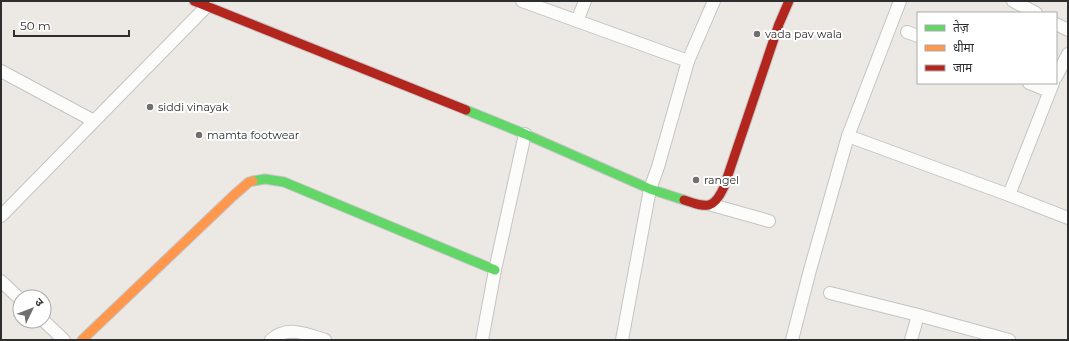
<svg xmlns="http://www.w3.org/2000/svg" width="1069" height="341" font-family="Montserrat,'Noto Sans Devanagari',sans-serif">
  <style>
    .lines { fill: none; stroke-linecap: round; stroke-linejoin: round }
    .street-casing { stroke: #c5c4c5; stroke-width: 14 }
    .fast-casing { stroke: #c5c4c5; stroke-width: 11 }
    .slow-casing { stroke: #c5c4c5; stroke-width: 11 }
    .jam-casing { stroke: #c5c4c5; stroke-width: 11 }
    .street { stroke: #fcfcfb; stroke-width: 12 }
    .fast { stroke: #63d668; stroke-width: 9 }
    .slow { stroke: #ff974d; stroke-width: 9 }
    .jam { stroke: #b3261e; stroke-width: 9 }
    .poi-dot { fill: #706f6e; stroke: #fff; stroke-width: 1.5 }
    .labels { text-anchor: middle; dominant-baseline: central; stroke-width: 4; stroke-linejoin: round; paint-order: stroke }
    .poi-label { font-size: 11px; fill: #2e2e2e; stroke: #fff; text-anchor: start }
  </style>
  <rect width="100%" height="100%" fill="#ece8e4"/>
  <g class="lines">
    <defs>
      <g id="street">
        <path d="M522 1 688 61"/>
        <path d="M1013 1 1036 13"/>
        <path d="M577 21 585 1"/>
        <path d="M1056 24 1068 30"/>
        <path d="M907 32 918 36"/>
        <path d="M1 71 94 121"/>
        <path d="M1056 77 1068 54"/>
        <path d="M1029 83 1049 91"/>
        <path d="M848 136 900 1"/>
        <path d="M1009 195 1053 83"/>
        <path d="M712 205 769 221"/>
        <path d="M1 216 207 6"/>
        <path d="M1 281 20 299"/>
        <path d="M830 293 918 315 1009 340"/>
        <path d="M44 321 64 340"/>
        <path d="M271 340C287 325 307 334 325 340"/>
        <path d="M482 340 495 270 525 134"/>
        <path d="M622 340 650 189 658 167 688 61 714 1"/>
        <path d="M792 340 810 270 848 136 1009 195 1068 218"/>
        <path d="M911 340 918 315"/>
      </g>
      <g id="fast">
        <path d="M466 110 525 134 650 189 684 200"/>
        <path d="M253 181 265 179 284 182 495 270"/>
      </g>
      <path id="slow" d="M82 340 233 196 249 182 253 181"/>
      <g id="jam">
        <path d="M194 1 466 110"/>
        <path d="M684 200C706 207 713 211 724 187L779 24 789 1"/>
      </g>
    </defs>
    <use href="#street" class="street-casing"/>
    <use href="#fast" class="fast-casing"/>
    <use href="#slow" class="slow-casing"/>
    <use href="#jam" class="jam-casing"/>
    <use href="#street" class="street"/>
    <use href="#fast" class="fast"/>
    <use href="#slow" class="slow"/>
    <use href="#jam" class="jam"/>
  </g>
  <g class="poi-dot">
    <circle cx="757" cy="34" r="4"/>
    <circle cx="150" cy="107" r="4"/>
    <circle cx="199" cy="135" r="4"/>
    <circle cx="696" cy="180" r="4"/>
  </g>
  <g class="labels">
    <g class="poi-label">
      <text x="765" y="34">vada pav wala</text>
      <text x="158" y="107">siddi vinayak</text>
      <text x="207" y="135">mamta footwear</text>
      <text x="704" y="180">rangel</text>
    </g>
  </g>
  <rect width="1069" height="341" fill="none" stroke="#2e2e2e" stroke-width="4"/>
  <rect x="917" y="12" width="140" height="72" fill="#ffffff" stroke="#ababab"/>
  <rect x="925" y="25" width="20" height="6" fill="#63d668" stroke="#ababab"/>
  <text x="953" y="32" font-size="12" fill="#2e2e2e">तेज़</text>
  <rect x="925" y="45" width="20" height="6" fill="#ff974d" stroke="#ababab"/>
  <text x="953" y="52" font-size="12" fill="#2e2e2e">धीमा</text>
  <rect x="925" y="65" width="20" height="6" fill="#b3261e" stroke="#ababab"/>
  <text x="953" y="72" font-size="12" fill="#2e2e2e">जाम</text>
  <g transform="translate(32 309) rotate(47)"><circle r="19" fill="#ffffff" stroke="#ababab"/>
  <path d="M0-3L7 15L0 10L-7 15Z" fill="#706f6e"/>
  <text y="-6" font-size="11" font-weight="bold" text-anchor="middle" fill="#2e2e2e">उ</text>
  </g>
  <path d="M14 30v6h115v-6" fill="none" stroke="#2e2e2e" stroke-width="2"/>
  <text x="20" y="30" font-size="12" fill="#2e2e2e" stroke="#ffffff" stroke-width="3" paint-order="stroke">50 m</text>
</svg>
